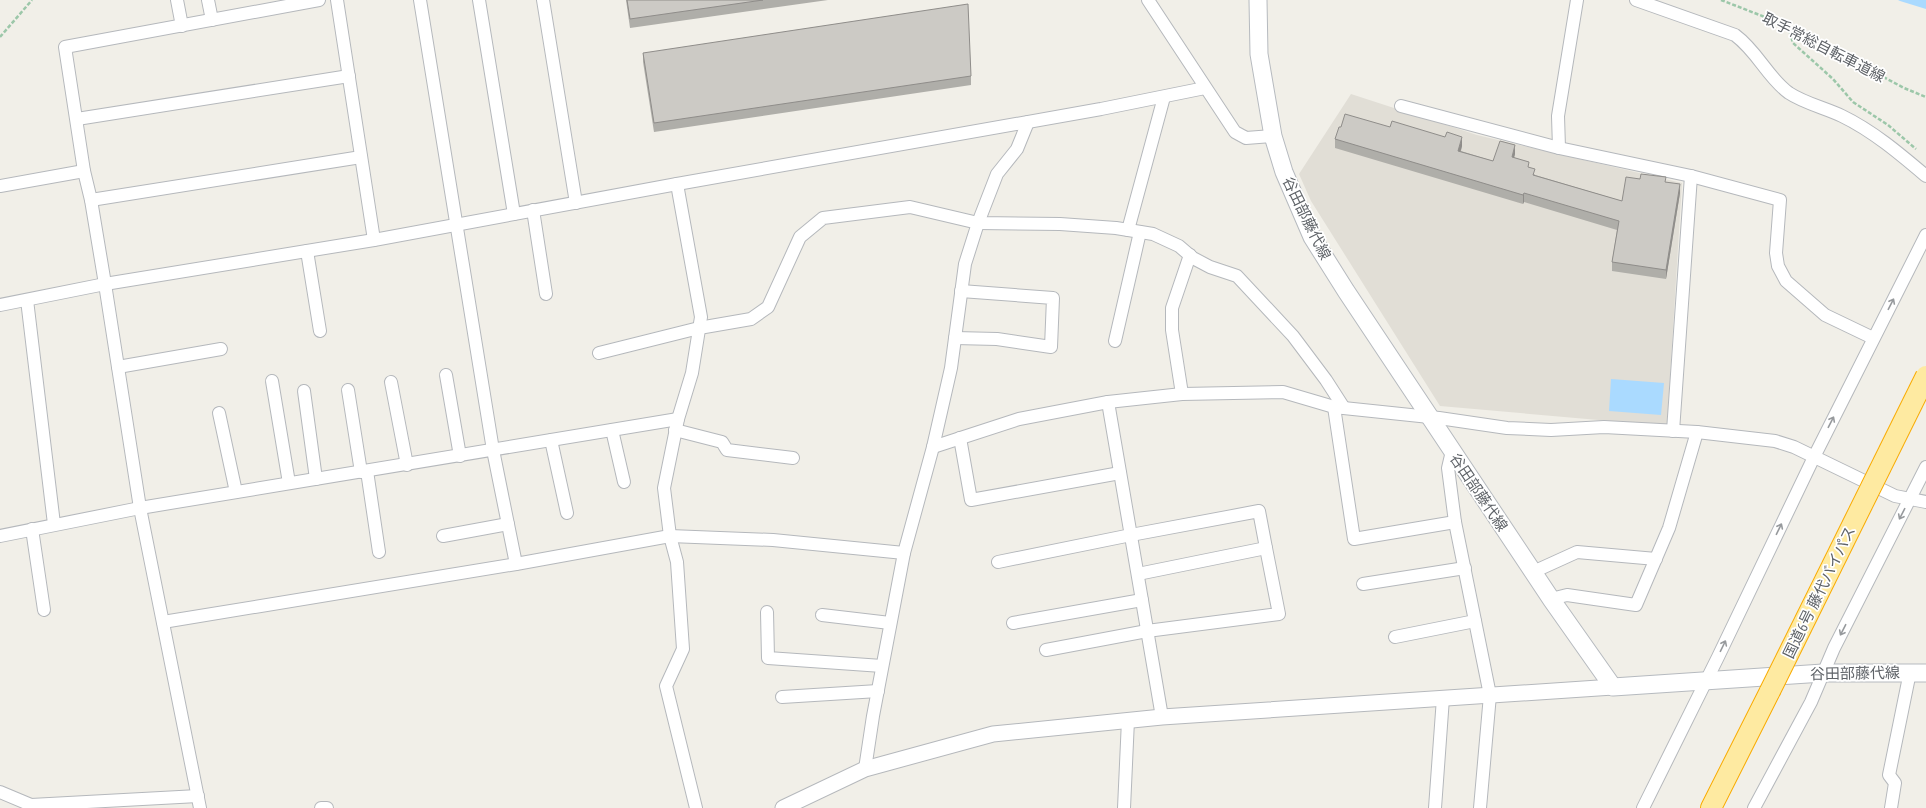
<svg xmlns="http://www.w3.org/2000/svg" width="1926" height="808" font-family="'PT Sans Narrow','Noto Sans JP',sans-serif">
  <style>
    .education { fill: #e1ded6 }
    .water { fill: #aadaff }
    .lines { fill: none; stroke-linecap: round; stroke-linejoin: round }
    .minor-casing { stroke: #b5b8bc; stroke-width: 14 }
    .tertiary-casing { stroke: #b5b8bc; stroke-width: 17 }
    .secondary-casing { stroke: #b6babf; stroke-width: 19 }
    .trunk-casing { stroke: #f9ab00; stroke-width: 22 }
    .path { stroke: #9cc7a9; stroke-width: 2.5; stroke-dasharray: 4 2; stroke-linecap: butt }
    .minor { stroke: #fff; stroke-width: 12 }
    .tertiary { stroke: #fff; stroke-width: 15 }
    .secondary { stroke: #fff; stroke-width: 17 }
    .trunk { stroke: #feeaa1; stroke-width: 20 }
    .trunk-bridge-casing { stroke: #f9ab00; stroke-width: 22; stroke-linecap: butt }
    .trunk-bridge { stroke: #feeaa1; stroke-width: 20 }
    .wall { fill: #afaea9 }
    .shaded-wall { fill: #8f8d8a }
    .building { fill: #cccac5; stroke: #8f8d8a }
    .oneway { stroke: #979a9d }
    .labels { text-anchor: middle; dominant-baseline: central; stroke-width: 3.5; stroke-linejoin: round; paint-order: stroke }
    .street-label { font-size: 15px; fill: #5f6368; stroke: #fff }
  </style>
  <rect width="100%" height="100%" fill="#f1efe8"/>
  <path class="education" d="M1351 94 1477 135 1682 183 1667 426 1440 406 1311 201 1299 174Z"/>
  <g class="water">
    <path d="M1898 0H1926V9L1900 1Z"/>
    <path d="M1611 379 1664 383 1661 415 1609 411Z"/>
  </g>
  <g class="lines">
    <defs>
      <g id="minor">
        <path d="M177 0 182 26"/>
        <path d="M208 0 212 20"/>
        <path d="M337 0 374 240"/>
        <path d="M420 0 493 450 516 564 670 536 773 540 904 553"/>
        <path d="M479 0 514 214"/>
        <path d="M543 0 576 203"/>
        <path d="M1148 0 1235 132 1246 138 1273 136"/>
        <path d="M1636 0 1735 35C1758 52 1767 77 1789 93 1804 103 1825 108 1842 116 1873 131 1900 154 1926 176"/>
        <path d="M1401 106 1559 148 1691 176 1780 200 1776 253 1778 266 1786 281 1825 315 1873 338"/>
        <path d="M77 119 349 76"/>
        <path d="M1559 148 1558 116 1577 0"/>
        <path d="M677 184 701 317 692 373 678 419 664 488 670 536 677 562 683 649 666 686 696 808"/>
        <path d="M0 186 84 171"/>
        <path d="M91 200 361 157"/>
        <path d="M533 210 546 294"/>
        <path d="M1128 230 1164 97"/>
        <path d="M307 251 320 331"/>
        <path d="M27 300 54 524"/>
        <path d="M0 305 105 284 374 240 677 184 1101 109 1205 88"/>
        <path d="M955 338 997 339 1051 347 1053 298 961 291"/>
        <path d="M1115 341 1140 232"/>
        <path d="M599 353 699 328 751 319 768 307 800 237 823 218 910 207 978 223 1060 224 1116 228 1153 234 1179 246 1193 258 1210 267 1237 276 1293 336 1326 380 1344 408"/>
        <path d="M118 367 221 349"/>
        <path d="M446 375 460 456"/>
        <path d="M272 381 289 483"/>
        <path d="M391 382 407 465"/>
        <path d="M348 390 361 472"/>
        <path d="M304 391 316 479"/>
        <path d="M1182 394 1172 330V308L1190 255"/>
        <path d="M1108 402 1162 717"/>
        <path d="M1334 407 1354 539 1455 522"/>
        <path d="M219 413 236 492"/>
        <path d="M612 430 624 482"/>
        <path d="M675 430 722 442 727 450 793 458"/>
        <path d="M1673 431 1691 176"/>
        <path d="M960 438 971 500 1120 473"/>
        <path d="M551 440 567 513"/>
        <path d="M933 447 1019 419 1108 402 1182 394 1283 392 1334 407 1439 418 1507 428 1551 430 1604 427 1697 432 1775 441 1794 447 1895 496 1926 502"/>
        <path d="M1452 451 1448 468 1455 522 1490 695 1480 808"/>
        <path d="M367 471 379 552"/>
        <path d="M32 529 44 610"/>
        <path d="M0 536 140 508 678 419"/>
        <path d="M443 536 508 524"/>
        <path d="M998 562 1131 535 1259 511 1266 548 1138 574"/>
        <path d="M1533 572 1577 552 1656 559"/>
        <path d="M1363 584 1465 568"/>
        <path d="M1551 599 1567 595 1636 605 1669 528 1697 432"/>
        <path d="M767 612 768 658 882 666"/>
        <path d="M822 615 890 623"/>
        <path d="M163 622 516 564"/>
        <path d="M1013 623 1142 600"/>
        <path d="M1395 637 1475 621"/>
        <path d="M1046 650 1147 631 1279 614 1266 548"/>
        <path d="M782 697 878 691"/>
        <path d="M865 769 873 716 904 553 933 447 951 368 965 264 978 223 997 174 1017 149 1028 122"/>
        <path d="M0 792 31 805 198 796"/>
        <path d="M200 808 140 508 105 284 91 200 84 171 65 47 319 0"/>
        <path d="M321 808H327"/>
        <path d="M1124 808 1128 720"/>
        <path d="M1435 808 1443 698"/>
        <path d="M1643 808 1718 657 1814 457 1926 235"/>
        <path d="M1754 808 1811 702 1834 648 1926 467"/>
        <path d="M1891 808 1895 783 1889 775 1910 672"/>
      </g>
      <path id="tertiary" d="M783 808 865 769 993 734 1162 717 1613 687"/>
      <path id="secondary" d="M1258 0 1259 54 1273 136 1284 172 1312 237 1346 291 1551 599 1613 687 1823 673H1926"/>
      <path id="trunk" d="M1711 808 1770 691"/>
    </defs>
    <use href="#minor" class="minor-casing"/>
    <use href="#tertiary" class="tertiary-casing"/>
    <use href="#secondary" class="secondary-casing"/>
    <use href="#trunk" class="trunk-casing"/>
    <g class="path">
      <path d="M1721 0 1788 26 1904 88 1926 97"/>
      <path d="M1788 26 1793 43 1833 79 1853 102 1888 125 1916 149"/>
      <path d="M0 37 32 0"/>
    </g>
    <use href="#minor" class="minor"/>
    <use href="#tertiary" class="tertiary"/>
    <use href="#secondary" class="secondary"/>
    <use href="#trunk" class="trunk"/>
    <defs>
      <path id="trunk-bridge" d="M1770 691 1926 376"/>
    </defs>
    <use href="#trunk-bridge" class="trunk-bridge-casing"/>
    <use href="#trunk-bridge" class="trunk-bridge"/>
  </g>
  <g class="wall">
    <path d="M626 0H828L630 28Z"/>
    <path d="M643 53 971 76V85L654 132 643 62Z"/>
    <path d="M1341 127H1390L1445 137 1462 146 1461 151 1493 161 1515 154 1514 157 1529 168 1535 175 1622 201 1640 179 1666 182 1680 193 1666 279 1612 271V262L1617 230 1524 202 1523 204 1335 148V139Z"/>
  </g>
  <g class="shaded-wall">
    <path d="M1462 137V146L1458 160V151Z"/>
    <path d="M1515 145V154L1512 166V157Z"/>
    <path d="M1680 184V193L1666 279V270Z"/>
    <path d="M1524 193V202L1523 204V195Z"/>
  </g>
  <g class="building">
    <path d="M627 0H763L630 19Z"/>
    <path d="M968 4 971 76 654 123 643 53Z"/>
    <path d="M1345 114 1390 127 1392 121 1445 137 1447 132 1462 137 1458 151 1493 161 1500 141 1515 145 1512 157 1529 162 1528 167 1535 169 1533 175 1622 201 1626 177 1640 179 1641 174 1666 177 1665 182 1680 184 1666 270 1612 262 1619 221 1524 193 1523 195 1335 139 1339 127H1341Z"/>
  </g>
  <defs><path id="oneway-shaft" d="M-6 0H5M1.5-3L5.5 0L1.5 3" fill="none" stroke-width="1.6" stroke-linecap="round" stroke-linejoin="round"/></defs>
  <g class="oneway">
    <use href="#oneway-shaft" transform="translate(1891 304) rotate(-63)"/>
    <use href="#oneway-shaft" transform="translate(1831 422) rotate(-63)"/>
    <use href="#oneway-shaft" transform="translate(1902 514) rotate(117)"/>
    <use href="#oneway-shaft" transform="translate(1779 529) rotate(-64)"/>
    <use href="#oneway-shaft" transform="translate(1843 630) rotate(117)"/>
    <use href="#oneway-shaft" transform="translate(1723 646) rotate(-64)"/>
  </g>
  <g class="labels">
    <g class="street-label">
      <text transform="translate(1824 47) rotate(27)">取手常総自転車道線</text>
      <text transform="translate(1307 218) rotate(64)">谷田部藤代線</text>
      <text transform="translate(1479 492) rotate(56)">谷田部藤代線</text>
      <text transform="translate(1819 592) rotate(-64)">国道6号 藤代バイパス</text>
      <text transform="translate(1855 673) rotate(-1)">谷田部藤代線</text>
    </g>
  </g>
</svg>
